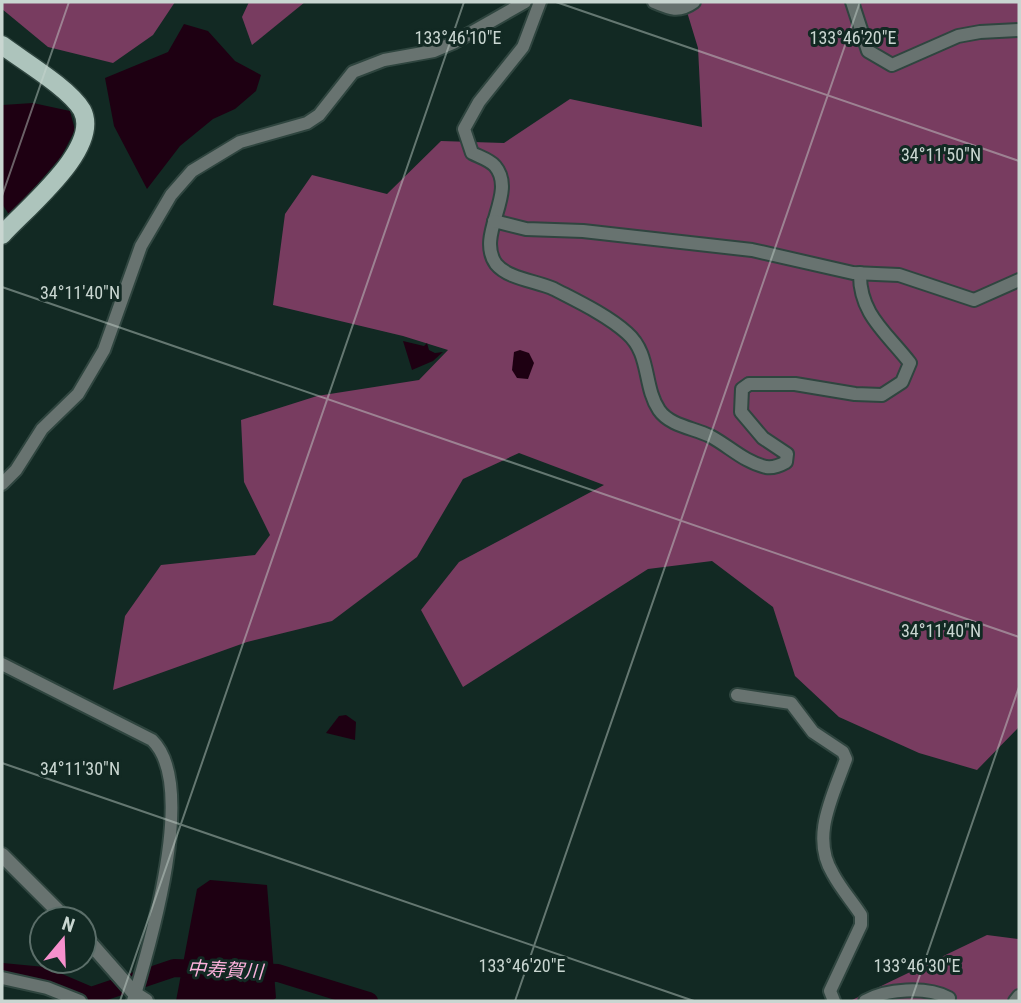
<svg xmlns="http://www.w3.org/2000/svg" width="1021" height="1003" font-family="'Roboto Condensed','Noto Sans JP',sans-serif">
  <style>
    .forest { fill: #783c60 }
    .water { fill: #1e0012 }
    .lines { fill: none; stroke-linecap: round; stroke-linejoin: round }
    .river { stroke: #1e0012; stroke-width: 18 }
    .minor-casing { stroke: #2f453f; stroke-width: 16 }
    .tertiary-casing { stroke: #2f453f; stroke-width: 18 }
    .primary-casing { stroke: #2f453f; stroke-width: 21 }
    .minor { stroke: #687370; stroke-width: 12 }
    .tertiary { stroke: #687370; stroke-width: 14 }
    .primary { stroke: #adc4bc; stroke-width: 18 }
    .ticks { fill: none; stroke: #c9d6d1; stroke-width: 2; stroke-opacity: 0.45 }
    .labels { text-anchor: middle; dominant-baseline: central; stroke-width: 6; stroke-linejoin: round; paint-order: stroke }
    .water-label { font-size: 19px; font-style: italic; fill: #fbb1db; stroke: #122923 }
    .ticks-label { font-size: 18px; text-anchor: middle; fill: #c9d6d1; stroke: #122923; stroke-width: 6; stroke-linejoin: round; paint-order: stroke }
  </style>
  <rect width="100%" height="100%" fill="#122923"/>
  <g class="forest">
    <path d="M2 2H175L153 35 113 63 48 47 2 9Z"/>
    <path d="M249 2H305L252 45 242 17Z"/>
    <path d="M684 2H1019V727L977 770 919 753 839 717 795 676 773 607 712 561 648 569 463 687 421 610 459 562 604 485 519 453 463 479 417 557 332 621 247 642 113 690 125 616 161 565 255 555 270 535 244 482 241 420 317 396 419 380 448 350 403 336 273 305 285 214 312 175 387 194 441 141 504 143 570 99 702 127 698 48Z"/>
    <path d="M987 935 1019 939V1001H850Z"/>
  </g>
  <g class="water">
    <path d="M184 24 208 31 235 61 261 75 256 91 235 109 213 119 180 146 147 189 114 126 105 78 168 52Z"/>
    <path d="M33 103 70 111 75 130 61 157 10 216 2 204V105Z"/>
    <path d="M403 341 424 346 427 343 429 350 435 353 443 352 433 361 412 370Z"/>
    <path d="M520 350 529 353 534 363 528 379 517 378 512 370 514 352Z"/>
    <path d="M346 715 356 722 355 740 326 733 339 716Z"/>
    <path d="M210 880 267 885 276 998 272 1001H176L197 889Z"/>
  </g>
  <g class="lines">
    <g class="river">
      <path d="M2 972 44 976 91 996 174 968 202 969"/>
      <path d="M251 972 278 973 369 1001"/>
    </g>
    <defs>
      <g id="minor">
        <path d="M540 2 523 47 479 102 464 129 472 153C480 157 490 160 495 166 518 193 475 235 496 264 508 279 537 281 554 289 577 301 607 315 627 333 651 354 643 386 659 410 670 426 694 428 710 436 729 446 744 462 766 467 773 468 779 466 786 462L787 454 763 438 741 412 742 389 749 384H795L855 394 882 395 902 382 910 363C887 333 859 314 860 273"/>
        <path d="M654 2C670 9 679 13 694 2"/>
        <path d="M852 2 868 51 892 65 958 36 980 32 1019 30"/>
        <path d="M494 221 526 229 583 231 752 250 853 273 899 275 974 300 1019 280"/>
        <path d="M2 484 16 470 42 429 78 394 104 350 141 246 171 195 192 171 240 142 307 123 319 115 353 72 384 60 434 51 453 43 525 2"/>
        <path d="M2 664 152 740C198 784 150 945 133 1001"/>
        <path d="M737 695 791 703 813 732 843 752 846 759C833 796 810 837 833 874 841 889 852 901 861 915V925L830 991 834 1001"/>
        <path d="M2 978 47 988 80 1001"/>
        <path d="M865 1001C886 989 926 986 949 998L947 1001"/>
        <path d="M1015 1001 1019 996"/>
      </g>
      <g id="tertiary">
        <path d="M2 855 66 919"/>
        <path d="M84 936 135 994 146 1001"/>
      </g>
      <path id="primary" d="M2 45C23 61 69 88 82 110 102 148 26 208 2 235"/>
    </defs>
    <use href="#minor" class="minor-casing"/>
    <use href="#tertiary" class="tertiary-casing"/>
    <use href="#primary" class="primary-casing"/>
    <use href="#minor" class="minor"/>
    <use href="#tertiary" class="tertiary"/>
    <use href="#primary" class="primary"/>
  </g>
  <path class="ticks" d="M556 2 1019 161M2 196 69 2M2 287 1019 637M2 763 694 1001M120 1001 464 2M515 1001 860 2M911 1001 1019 687"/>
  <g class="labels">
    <g class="water-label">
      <text transform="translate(225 970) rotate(3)">中寿賀川</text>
    </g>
  </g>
  <g class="ticks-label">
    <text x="458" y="44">133°46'10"E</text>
    <text x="853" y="44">133°46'20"E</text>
    <text x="941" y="161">34°11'50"N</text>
    <text x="80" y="299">34°11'40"N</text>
    <text x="941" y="637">34°11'40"N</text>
    <text x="80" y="775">34°11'30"N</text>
    <text x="522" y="972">133°46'20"E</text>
    <text x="917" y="972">133°46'30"E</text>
  </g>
  <rect width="1021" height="1003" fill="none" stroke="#c9d6d1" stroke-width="7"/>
  <g transform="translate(63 940) rotate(19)"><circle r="33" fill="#122923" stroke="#5b6e69" stroke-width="2"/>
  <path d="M0-5L12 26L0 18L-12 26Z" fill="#f790cd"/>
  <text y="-10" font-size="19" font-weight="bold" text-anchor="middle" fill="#c9d6d1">N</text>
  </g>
</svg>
